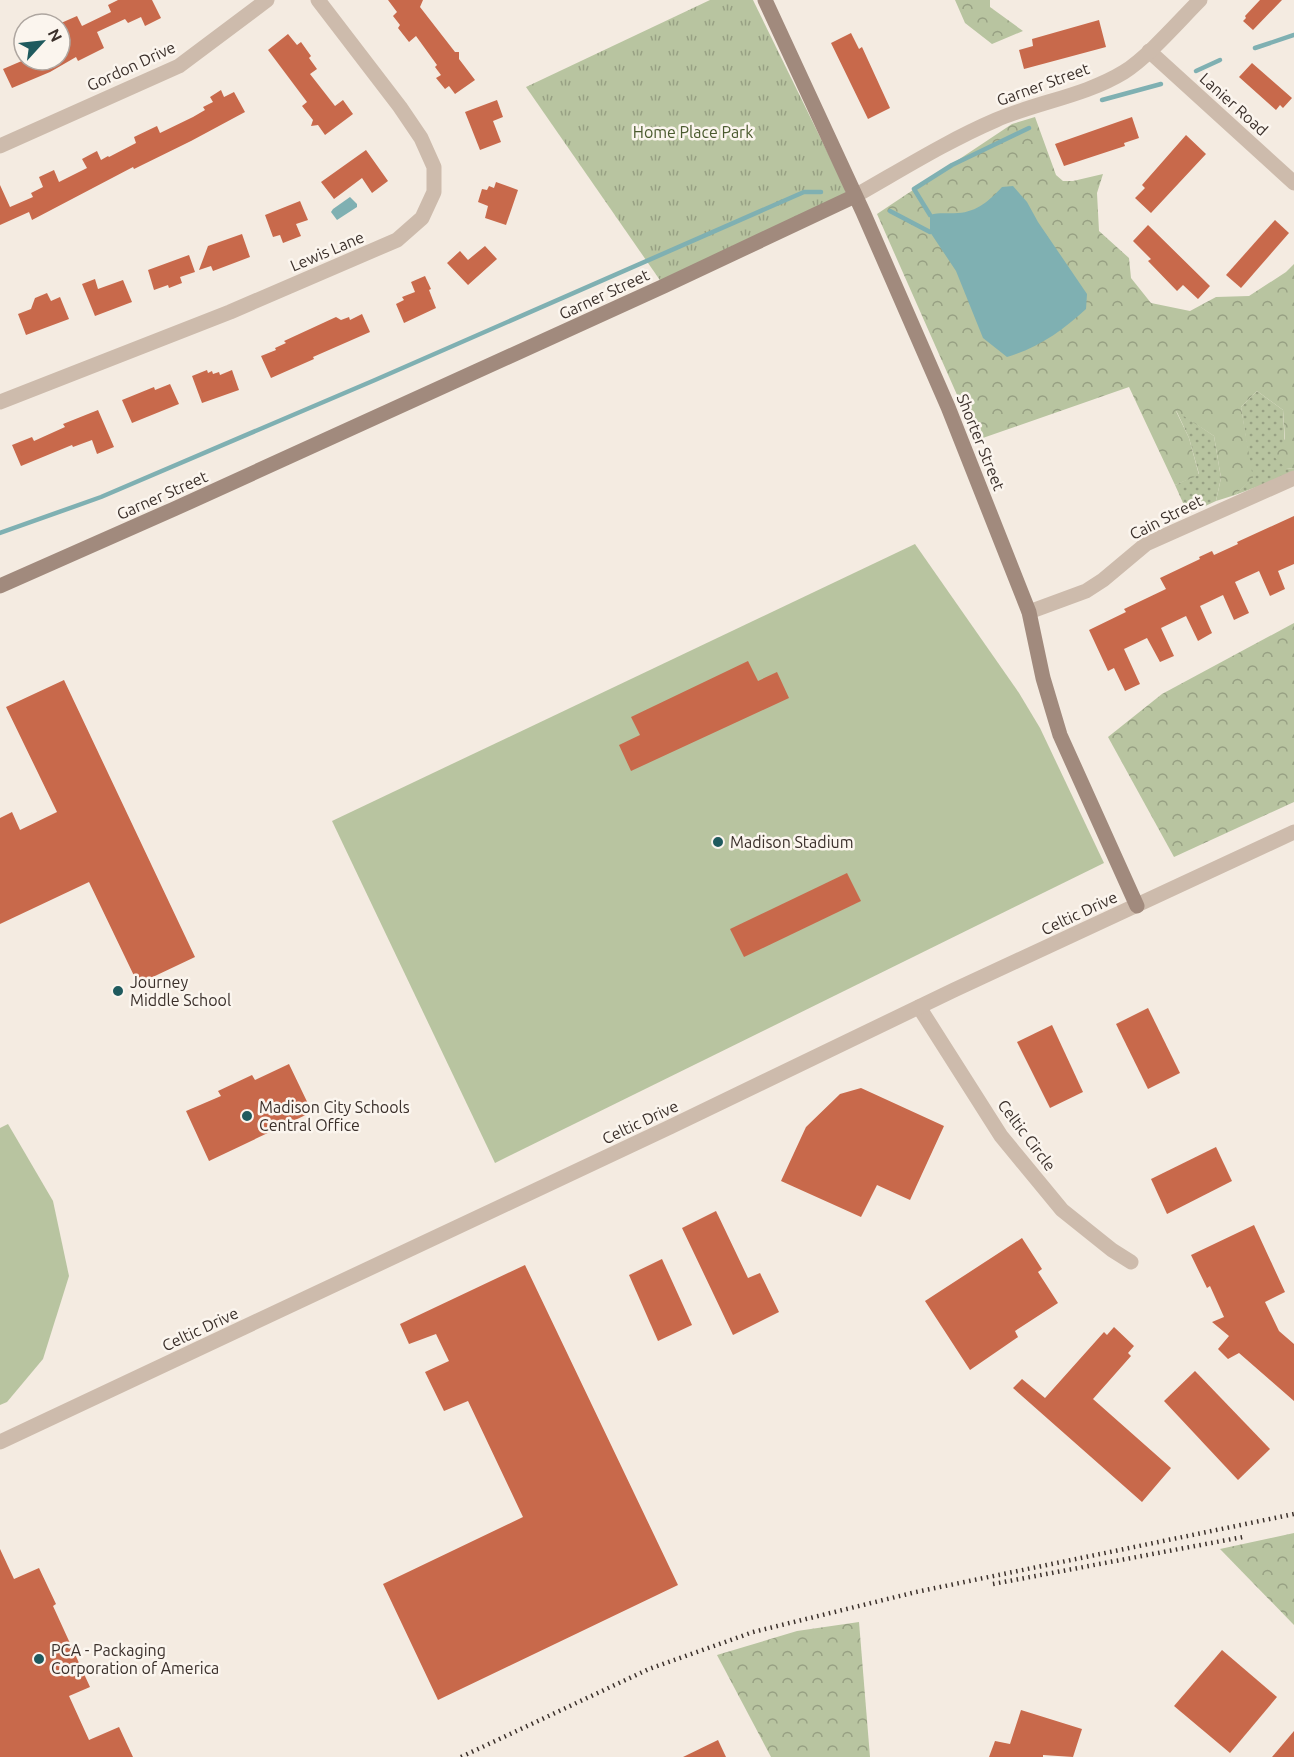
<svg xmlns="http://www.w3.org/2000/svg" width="1294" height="1757" font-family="Ubuntu,sans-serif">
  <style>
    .grass { fill: url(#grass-dots) }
    .forest { fill: url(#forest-crowns) }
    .park { fill: url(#park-tufts) }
    .garden { fill: #b8c4a0 }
    .water { fill: #7fb0b2 }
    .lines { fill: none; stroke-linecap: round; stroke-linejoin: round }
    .stream { stroke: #7fb0b2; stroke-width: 4.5 }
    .building { fill: #c8694b }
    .street { stroke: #cdbbac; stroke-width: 15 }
    .secondary { stroke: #a18a7d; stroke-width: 15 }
    .rail { stroke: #3b302b; stroke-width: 4.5; stroke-dasharray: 1.5 4.5; stroke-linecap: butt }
    .poi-dot { fill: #1f5a5e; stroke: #fbf5ee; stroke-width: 2 }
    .labels { text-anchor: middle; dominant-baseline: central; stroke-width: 5; stroke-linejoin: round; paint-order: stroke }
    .street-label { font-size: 16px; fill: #3b302b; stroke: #fbf5ee }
    .park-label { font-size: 16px; fill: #4a5a2e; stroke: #fbf5ee }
    .poi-label { font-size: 16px; fill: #3b302b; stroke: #fbf5ee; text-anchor: start }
  </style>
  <defs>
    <pattern id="grass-dots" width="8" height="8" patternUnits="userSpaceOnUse" patternTransform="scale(1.5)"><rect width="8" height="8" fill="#b8c4a0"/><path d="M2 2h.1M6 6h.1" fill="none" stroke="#97a083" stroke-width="1.8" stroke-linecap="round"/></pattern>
    <pattern id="forest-crowns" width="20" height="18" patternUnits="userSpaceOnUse" patternTransform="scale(1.5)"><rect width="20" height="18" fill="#b8c4a0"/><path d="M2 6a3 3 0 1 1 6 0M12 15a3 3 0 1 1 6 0" fill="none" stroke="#97a083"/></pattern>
    <pattern id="park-tufts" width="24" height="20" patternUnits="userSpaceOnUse" patternTransform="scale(1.5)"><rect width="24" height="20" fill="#b8c4a0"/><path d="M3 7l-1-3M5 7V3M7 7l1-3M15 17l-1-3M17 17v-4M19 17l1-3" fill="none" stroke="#97a083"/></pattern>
  </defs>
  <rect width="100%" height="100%" fill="#f4ebe1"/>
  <g class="grass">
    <path d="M1257 391 1283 410 1286 468 1294 469V473L1235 495 1252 478 1241 407Z"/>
    <path d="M1176 410 1214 436 1221 478 1216 501 1188 514 1175 485 1199 474 1189 438Z"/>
  </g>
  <g class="forest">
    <path d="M955 0H990V7L1023 31 992 44 965 23Z"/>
    <path d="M1035 117 1056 175 1063 181H1073L1103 174 1097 193 1099 231 1129 258 1131 278 1151 303 1190 311 1216 297 1249 296 1286 272 1294 264V469L1286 468 1272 455 1285 439 1283 410 1257 391 1241 407 1253 478 1235 495 1216 501 1221 478 1214 436 1176 411 1189 438 1199 475 1175 485 1129 387 977 440 877 214 1012 124Z"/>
    <path d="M1294 623V802L1174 857 1108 737 1162 694Z"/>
    <path d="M1294 1533V1625L1220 1549Z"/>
    <path d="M859 1622 870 1757H771L717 1655 797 1631Z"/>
  </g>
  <path class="park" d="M710 0H753L845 188 847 201 664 286 526 87Z"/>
  <g class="garden">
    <path d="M915 544 1019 693 1040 728 1104 863 495 1163 332 821Z"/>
    <path d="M8 1124 53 1201 69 1276 43 1359 7 1402 0 1405V1128Z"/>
  </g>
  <g class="water">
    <path d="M1013 186 1027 202 1038 222 1087 294 1086 309C1062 331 1038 348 1007 357L983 338 956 271 930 232V215C940 212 947 214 958 213 977 212 990 200 1002 187Z"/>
    <path d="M350 197 357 204V207L337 220 331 212 333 209Z"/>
  </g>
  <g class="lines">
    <g class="stream">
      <path d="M1255 48 1294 35"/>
      <path d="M1196 71 1220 60"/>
      <path d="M1102 100 1161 84"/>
      <path d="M890 211 930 232"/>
      <path d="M930 215 914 189 952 165 1029 128"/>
      <path d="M0 533 101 497 375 380 804 192H821"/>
    </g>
  </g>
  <g class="building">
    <path d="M118 0H152L161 18 145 26 141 17 128 23 125 19 97 32 104 48 78 61 76 57 50 72 12 88 3 69 24 60H60V36L66 34 61 23 77 16 82 26 111 12 108 5Z"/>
    <path d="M388 0H423L420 7 455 52H459V59L475 80 455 94 449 86 445 89 436 78 441 75 435 67 437 65 416 36 409 42 398 28 400 25 393 16 397 12Z"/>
    <path d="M1260 0H1282L1253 30 1243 21 1246 18 1245 16Z"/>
    <path d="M1099 20 1106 47 1024 69 1019 50 1033 46 1032 39Z"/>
    <path d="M851 33 859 49 862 47 890 108 868 119 831 43Z"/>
    <path d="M288 34 297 45 301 42 311 56 309 58 317 69 310 74 335 106 343 100 353 114 325 135 318 125 311 126 313 120 302 106 307 102 268 50Z"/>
    <path d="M1252 63 1292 98 1283 108 1280 105 1276 110 1239 77Z"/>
    <path d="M221 90 224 97 234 92 245 112 191 141 134 169 133 167 32 220 29 212 0 225V185L10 207 33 197 31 193 43 187 39 177 54 170 59 182 87 168 82 159 97 151 101 160 108 156 109 157 136 143 134 137 157 126 160 133 193 117 205 110 203 107 213 102 210 97Z"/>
    <path d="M497 100 503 117 493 121 501 142 480 150 465 112Z"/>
    <path d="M1132 117 1139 138 1124 143 1125 146 1064 166 1055 144Z"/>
    <path d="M1186 135 1206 154 1151 213 1135 198 1145 188 1142 185Z"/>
    <path d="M366 150 388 181 372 193 362 178 334 199 321 182Z"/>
    <path d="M496 182 518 190 506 225 485 218 488 206 478 202 482 189 487 190 489 186 494 188Z"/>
    <path d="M300 201 308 220 296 224 301 236 283 243 280 235 273 237 265 215Z"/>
    <path d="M1275 220 1289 233 1241 288 1226 275Z"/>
    <path d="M1148 225 1210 286 1198 299 1183 285 1177 291 1148 261 1151 259 1133 241Z"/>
    <path d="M242 234 250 257 213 271 211 266 199 270 208 246Z"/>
    <path d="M485 246 497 259 468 285 447 263 460 251 468 260Z"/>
    <path d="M189 255 195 272 180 277 182 283 169 288 168 285 154 290 148 270Z"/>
    <path d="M425 276 431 289 429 290 436 308 404 323 396 304 404 300 402 297 415 292 411 282Z"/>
    <path d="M95 279 98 289 123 280 132 302 95 316 82 284Z"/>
    <path d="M47 293 51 301 60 297 69 319 26 335 18 314 31 309 35 298Z"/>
    <path d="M362 314 370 332 313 357 314 359 271 378 261 356 276 350 275 348 286 343 284 341 336 317 341 320 349 317 350 320Z"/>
    <path d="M207 370 208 373 212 371 213 374 219 372 220 375 232 370 239 390 202 403 192 376Z"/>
    <path d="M170 384 179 404 132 423 122 400 154 387 155 390Z"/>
    <path d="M98 410 114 447 97 454 92 440 73 447 72 445 21 466 12 445 32 437 34 441 65 427 63 424Z"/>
    <path d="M1294 516V564L1278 571 1285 589 1270 596 1259 571 1235 582 1249 613 1234 620 1223 595 1200 606 1212 633 1198 641 1186 616 1161 628 1174 656 1160 662 1147 638 1124 649 1140 684 1125 691 1114 668 1108 671 1089 630 1126 612 1124 609 1166 589 1160 578 1200 559 1199 557 1212 551 1214 555 1238 544 1237 542Z"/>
    <path d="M748 661 758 681 777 672 789 698 631 771 619 745 640 735 631 717Z"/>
    <path d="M64 680 195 957 138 984 89 882 0 924V818L12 812 20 830 57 812 6 707Z"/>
    <path d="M847 873 861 901 744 957 730 929Z"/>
    <path d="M1148 1008 1180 1073 1148 1089 1116 1024Z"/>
    <path d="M1052 1025 1083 1092 1050 1108 1017 1042Z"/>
    <path d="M289 1064 312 1112 209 1161 186 1111 221 1096 218 1091 252 1075 255 1080Z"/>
    <path d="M861 1088 944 1126 910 1200 877 1185 861 1217 781 1181 806 1127 840 1094Z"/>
    <path d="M1216 1147 1232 1181 1167 1214 1151 1179Z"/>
    <path d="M716 1211 748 1278 760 1273 779 1312 733 1335 682 1228Z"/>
    <path d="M1254 1225 1285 1292 1265 1302 1279 1331 1294 1344V1401L1239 1353 1228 1359 1218 1349 1229 1336 1212 1322 1224 1317 1210 1286 1207 1288 1191 1255Z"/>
    <path d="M1022 1238 1042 1269 1038 1272 1058 1303 1015 1331 1018 1337 970 1370 925 1301Z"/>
    <path d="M662 1259 692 1325 658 1341 629 1275Z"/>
    <path d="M525 1265 678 1585 438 1700 383 1584 523 1517 468 1401 444 1411 425 1372 449 1361 436 1334 409 1344 400 1324Z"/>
    <path d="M1114 1327 1134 1346 1128 1353 1131 1356 1093 1399 1171 1468 1142 1502 1013 1388 1022 1379 1045 1398 1104 1332 1107 1335Z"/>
    <path d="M1195 1371 1270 1449 1238 1480 1164 1401Z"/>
    <path d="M0 1549 14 1579 39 1568 56 1604 53 1606 90 1687 69 1696 89 1740 119 1727 133 1757H0Z"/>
    <path d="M1222 1650 1277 1697 1230 1753 1174 1706Z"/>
    <path d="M1021 1710 1082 1729 1073 1757 1043 1755V1757H989L995 1741 1010 1744Z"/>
    <path d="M1294 1731V1757H1272Z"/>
    <path d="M718 1740 726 1757H683Z"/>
  </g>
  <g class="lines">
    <g class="street">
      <path d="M1149 51 1294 183"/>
      <path d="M0 146 179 66 267 0"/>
      <path d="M855 196C901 170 947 141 996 120 1037 102 1085 96 1124 72 1148 57 1179 21 1200 0"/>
      <path d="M0 402 230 312 397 240 422 218 434 192V167L421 138 400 107 318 0"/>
      <path d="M1029 612 1086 591 1103 580 1146 544 1294 478"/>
      <path d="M919 1007 1001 1136 1062 1210 1112 1250 1131 1262"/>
      <path d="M0 1442 670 1127 954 990 1294 832"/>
    </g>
    <g class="secondary">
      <path d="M765 0 863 212 948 407 1029 612 1043 678 1060 735 1137 906"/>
      <path d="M0 586 174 509 664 286 855 196"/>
    </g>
    <g class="rail">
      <path d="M993 1584 1243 1537"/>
      <path d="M461 1757 649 1669 753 1632 916 1592 1294 1514"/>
    </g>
  </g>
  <g class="poi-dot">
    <circle cx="718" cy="842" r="6"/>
    <circle cx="118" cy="991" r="6"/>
    <circle cx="247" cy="1116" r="6"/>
    <circle cx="39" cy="1659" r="6"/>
  </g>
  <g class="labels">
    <g class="street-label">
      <text transform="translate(131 66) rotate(-25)">Gordon Drive</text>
      <text transform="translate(1043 84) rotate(-20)">Garner Street</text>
      <text transform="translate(1234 104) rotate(42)">Lanier Road</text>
      <text transform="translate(327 251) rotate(-23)">Lewis Lane</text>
      <text transform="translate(604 294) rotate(-25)">Garner Street</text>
      <text transform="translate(981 442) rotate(68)">Shorter Street</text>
      <text transform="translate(162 495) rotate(-24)">Garner Street</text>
      <text transform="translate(1166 517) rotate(-27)">Cain Street</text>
      <text transform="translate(1079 913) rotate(-25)">Celtic Drive</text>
      <text transform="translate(640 1122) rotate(-25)">Celtic Drive</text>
      <text transform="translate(1027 1135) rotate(53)">Celtic Circle</text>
      <text transform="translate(200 1329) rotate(-25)">Celtic Drive</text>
    </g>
    <g class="park-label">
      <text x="693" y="132">Home Place Park</text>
    </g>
    <g class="poi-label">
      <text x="730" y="842">Madison Stadium</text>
      <text x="130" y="982">Journey<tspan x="130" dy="18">Middle School</tspan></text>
      <text x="259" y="1107">Madison City Schools<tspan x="259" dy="18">Central Office</tspan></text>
      <text x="51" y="1650">PCA - Packaging<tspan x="51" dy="18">Corporation of America</tspan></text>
    </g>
  </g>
  <g transform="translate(42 42) rotate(63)"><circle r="28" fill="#fbf5ee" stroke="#aea6a0" stroke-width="1.5"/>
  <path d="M0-4.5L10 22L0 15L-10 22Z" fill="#1f5a5e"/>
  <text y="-9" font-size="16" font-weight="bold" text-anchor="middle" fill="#3b302b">N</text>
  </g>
</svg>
